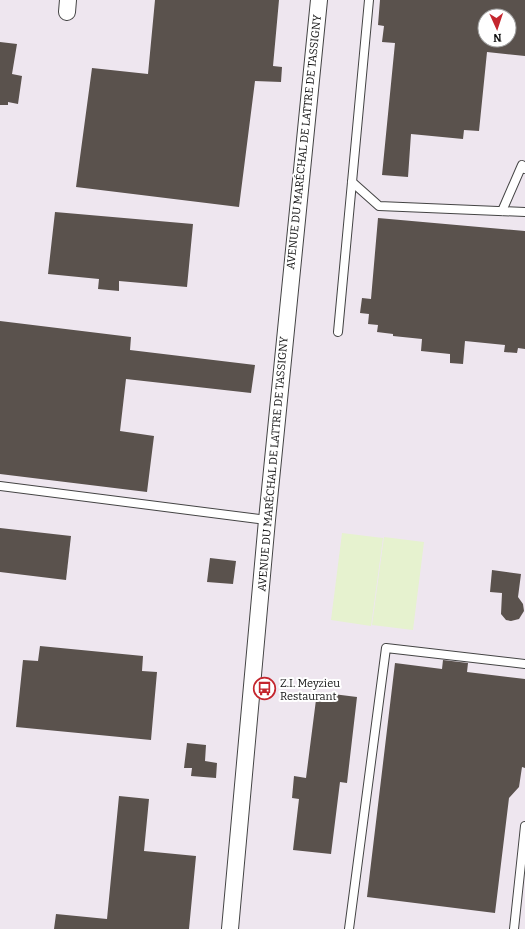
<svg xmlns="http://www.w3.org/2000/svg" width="525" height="929" font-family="Bitter,serif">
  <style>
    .industrial { fill: #eee6ef; fill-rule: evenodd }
    .pitch { fill: #e6f2cf }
    .building { fill: #5a524d; fill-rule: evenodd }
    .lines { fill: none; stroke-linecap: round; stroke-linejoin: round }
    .service-casing { stroke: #444; stroke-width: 10 }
    .minor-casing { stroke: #444; stroke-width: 18 }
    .service { stroke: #fff; stroke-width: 8 }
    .minor { stroke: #fff; stroke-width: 16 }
    .labels { text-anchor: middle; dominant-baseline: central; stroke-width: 4; stroke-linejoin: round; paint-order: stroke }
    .street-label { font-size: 11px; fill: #111; stroke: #fff }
    .poi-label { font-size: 11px; fill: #111; stroke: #fff; text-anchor: start }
  </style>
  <rect width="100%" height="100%" fill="#fffdf5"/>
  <path class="industrial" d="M0 0H525V929H0ZM485 16H509V40H485Z"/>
  <g class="pitch">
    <path d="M342 533 383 538 371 626 331 620Z"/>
    <path d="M384 537 424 542 413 630 372 625Z"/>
  </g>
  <g class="building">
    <path d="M155 0H279L273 66 282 67 281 82 255 81 239 207 76 187 92 68 148 74Z"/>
    <path d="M380 0H525V56L487 52 479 131 464 130 463 139 411 134 408 177 382 175 395 43 382 42 384 26 378 25ZM485 16H509V40H485Z"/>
    <path d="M0 42 17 44 12 74 22 76 18 104 8 102V105H0Z"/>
    <path d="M55 212 193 224 187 287 119 281V291L98 289 99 279 48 274Z"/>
    <path d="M378 218 525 231V349L518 348 517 353 504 352 505 345 465 341 463 364 450 363V354L421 351 422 339 393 336V334L377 332 378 325 368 324 369 314 360 313 362 298 371 299Z"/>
    <path d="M0 321 131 337 130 350 255 365 251 393 126 379 120 431 154 436 147 492 0 474Z"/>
    <path d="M0 528 71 536 66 580 0 572Z"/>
    <path d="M210 558 236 561 233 584 207 582Z"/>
    <path d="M492 570 521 574 518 597 523 604 524 611 519 619 511 621 506 620 501 614 502 593 490 592Z"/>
    <path d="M40 646 143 656 142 671 157 672 151 740 16 727 23 660 38 661Z"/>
    <path d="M443 660 468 663 467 672 525 679V768L522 767 519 787 509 798 495 913 367 897 395 663 442 669Z"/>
    <path d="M317 692 357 697 347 783 340 782 331 854 293 850 299 799 292 798 294 776 306 778Z"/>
    <path d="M187 743 206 745 205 761 217 763 216 778 191 776 192 768H184Z"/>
    <path d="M119 796 149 799 144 851 196 856 189 929H54L56 914 107 919Z"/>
  </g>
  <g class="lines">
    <defs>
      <g id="service">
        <path d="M352 182 379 206 525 212"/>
        <path d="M502 211 522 165 525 169"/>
        <path d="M338 332 369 0"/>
        <path d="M0 486 267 520"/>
        <path d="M349 929 386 648 525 664"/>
        <path d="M514 929 525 826"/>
      </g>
      <g id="minor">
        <path d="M67 12 68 0"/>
        <path d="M230 929 267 520 319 0"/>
      </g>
    </defs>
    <use href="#service" class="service-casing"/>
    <use href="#minor" class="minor-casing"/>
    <use href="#service" class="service"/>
    <use href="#minor" class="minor"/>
  </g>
  <defs>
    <symbol id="bus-ring" viewBox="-11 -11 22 22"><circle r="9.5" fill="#fff" stroke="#c4262e" stroke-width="1.5"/><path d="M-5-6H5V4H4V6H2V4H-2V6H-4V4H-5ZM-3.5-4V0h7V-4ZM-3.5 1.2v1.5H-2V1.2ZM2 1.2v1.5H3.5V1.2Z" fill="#c4262e"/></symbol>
  </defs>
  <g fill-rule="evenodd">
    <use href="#bus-ring" x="252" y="676" width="25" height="25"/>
  </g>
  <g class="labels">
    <g class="street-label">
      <text transform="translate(304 142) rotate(-84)">AVENUE DU MARÉCHAL DE LATTRE DE TASSIGNY</text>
      <text transform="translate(273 464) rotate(-85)">AVENUE DU MARÉCHAL DE LATTRE DE TASSIGNY</text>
    </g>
    <g class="poi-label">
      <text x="280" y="683">Z.I. Meyzieu<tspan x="280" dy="13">Restaurant</tspan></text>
    </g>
  </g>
  <g transform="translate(497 28) rotate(177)"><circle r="19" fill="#ffffff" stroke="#a0a0a0"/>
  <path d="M0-3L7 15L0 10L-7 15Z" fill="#c4262e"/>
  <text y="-6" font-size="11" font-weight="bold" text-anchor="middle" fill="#111111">N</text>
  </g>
</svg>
